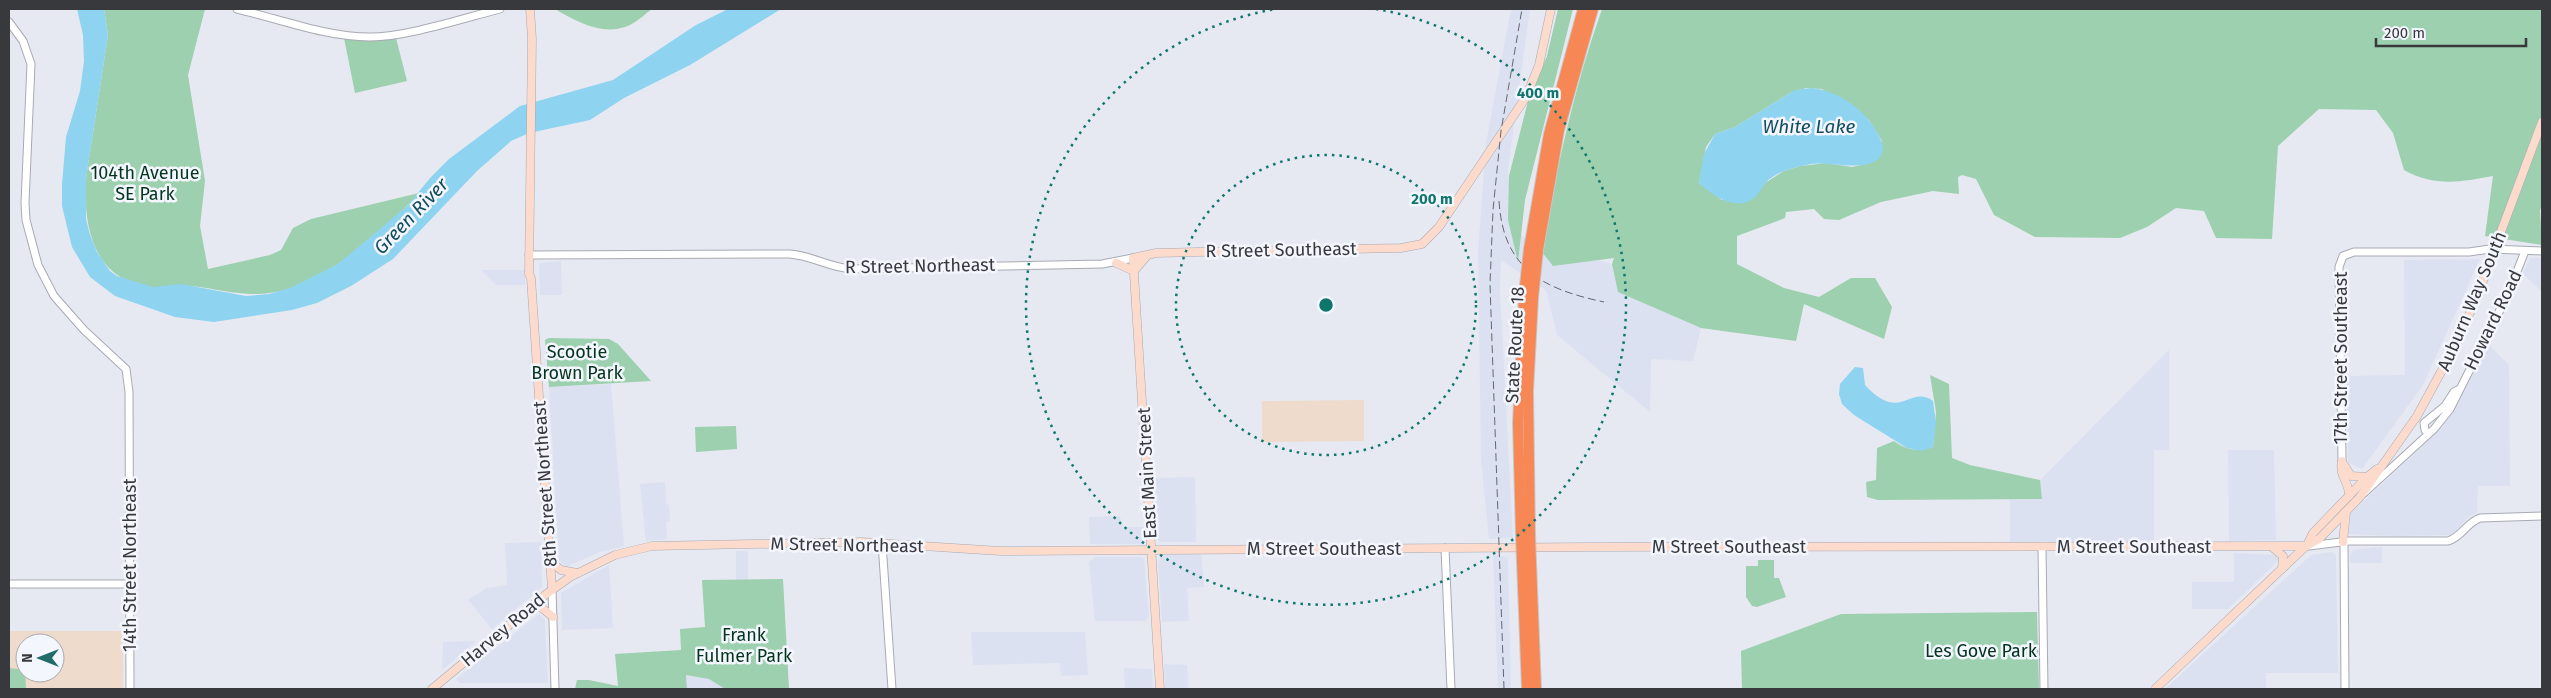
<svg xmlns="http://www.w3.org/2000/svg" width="2551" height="698" font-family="'Fira Sans',sans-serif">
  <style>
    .built { fill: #dce1f2 }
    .education { fill: #eedbcb; fill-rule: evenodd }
    .green { fill: #9cd0ae; fill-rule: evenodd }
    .water { fill: #8ed3ef }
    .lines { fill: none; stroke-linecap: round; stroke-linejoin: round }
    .tertiary-casing { stroke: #a8aab4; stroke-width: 9 }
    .secondary-casing { stroke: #a8aab4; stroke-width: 9 }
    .motorway-casing { stroke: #c7c8c9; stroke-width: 12 }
    .tertiary { stroke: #fff; stroke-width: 7 }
    .secondary { stroke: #fddbcc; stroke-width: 8 }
    .motorway { stroke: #f78856; stroke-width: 10 }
    .rail { stroke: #66676c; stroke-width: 1; stroke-dasharray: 8 4; stroke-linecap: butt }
    .secondary-bridge-casing { stroke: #a8aab4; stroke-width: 9; stroke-linecap: butt }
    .motorway-bridge-casing { stroke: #c7c8c9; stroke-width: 12; stroke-linecap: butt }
    .secondary-bridge { stroke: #fddbcc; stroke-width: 8 }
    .motorway-bridge { stroke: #f78856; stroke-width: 10 }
    .ring { fill: none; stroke: #0f766e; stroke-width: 2.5; stroke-dasharray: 2.5 5 }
    .labels { text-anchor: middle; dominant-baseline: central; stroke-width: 5; stroke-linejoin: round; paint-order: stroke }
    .park-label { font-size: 18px; fill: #03341c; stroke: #f4f6fe }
    .street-label { font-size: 18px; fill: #38393d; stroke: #f4f6fe }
    .water-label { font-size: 19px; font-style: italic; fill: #124c60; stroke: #f4f6fe }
    .centre { fill: #0f766e; stroke: #f4f6fe; stroke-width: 2.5 }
    .ring-label { font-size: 15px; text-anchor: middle; font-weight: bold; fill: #0f766e; stroke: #f4f6fe; stroke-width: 5; stroke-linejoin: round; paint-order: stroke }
  </style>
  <rect width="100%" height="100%" fill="#e6e9f2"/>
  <g class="built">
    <path d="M1511 9H1530L1508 169 1514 229 1542 252 1584 256 1612 264 1619 292 1701 328 1693 361 1651 359 1650 412 1557 335 1546 290 1501 260 1500 290 1513 538 1489 539 1481 460 1478 252 1486 143Z"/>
    <path d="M2530 258H2542V292L2523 274Z"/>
    <path d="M2480 259 2423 385 2362 469 2348 463 2347 376 2405 375 2404 260Z"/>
    <path d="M561 261 562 295H540L539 263Z"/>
    <path d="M481 270H525V285H496Z"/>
    <path d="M2489 345 2509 365 2510 486H2478L2477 512 2465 520 2458 531 2452 535 2394 536 2349 534 2350 514 2426 443 2453 412Z"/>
    <path d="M2169 350V450H2154V541L2010 543V498L2042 499 2040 480Z"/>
    <path d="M611 384 624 546 600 552 566 567 559 560 549 387Z"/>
    <path d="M2228 450H2274L2276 540 2229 541Z"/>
    <path d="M1195 477 1196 542H1160L1157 539 1155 480 1156 478Z"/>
    <path d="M665 482 666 504 669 505 670 521 666 522 667 539 646 541 640 484Z"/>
    <path d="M1120 516 1122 527H1144L1142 544H1090L1089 517Z"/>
    <path d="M541 542 542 587 492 629 468 600 487 588 507 585 505 543Z"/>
    <path d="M2382 547V563H2350V555L2353 550Z"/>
    <rect x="736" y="551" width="12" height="29"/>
    <path d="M1201 552 1204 587 1187 588 1189 621 1162 622 1158 565 1160 557 1163 553Z"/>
    <path d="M2333 552 2336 556 2338 673H2266V689H2165L2311 555Z"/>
    <path d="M1493 553 1508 558 1511 689H1498Z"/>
    <path d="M2234 553 2276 555 2279 560 2228 609H2192V582H2234Z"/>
    <path d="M1095 557H1141L1144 559 1149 616 1146 621H1095L1089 562Z"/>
    <path d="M609 565 613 628 562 630 561 593Z"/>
    <path d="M539 614 545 620 548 683H460L456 679Z"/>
    <path d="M971 632H1085L1088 675 1061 676 1060 663 973 665Z"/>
    <path d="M476 641 442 670 443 642Z"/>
    <path d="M1164 664 1187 665 1188 689H1165Z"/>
    <path d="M1124 668 1152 669 1153 689H1125Z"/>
    <path d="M686 675 709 679 725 689H687Z"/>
  </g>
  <g class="education">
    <path d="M1364 400V441L1262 442V401Z"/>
    <path d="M9 631H123V689H9ZM25 643H55V673H25Z"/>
  </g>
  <g class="green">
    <path d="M104 9H205L188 75 205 181 200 226 208 269 270 255 281 250 293 228 311 219 419 193C387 228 334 275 288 289 251 300 227 290 191 286 178 284 166 288 153 287 94 282 83 228 86 178L108 35Z"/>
    <path d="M555 9H652C645 14 638 21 630 25 604 37 577 22 555 9Z"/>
    <path d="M1558 9H1573L1525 200 1518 262 1508 220 1509 176 1528 101 1547 56Z"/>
    <path d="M1602 9H2542V206L2540 210 2542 245 2485 236 2493 176C2461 182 2434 187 2404 170L2393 133 2376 110 2319 109 2278 146 2272 239 2216 238 2204 211 2176 208 2147 227 2120 238 2035 237 1994 215 1976 179 1962 175 1958 177 1959 194 1933 191 1881 202 1839 220 1824 219 1814 209 1786 212 1785 218 1737 236V264L1784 288 1819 297 1851 278H1875L1892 307 1884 339 1804 304 1796 341 1701 328 1618 292 1612 264 1614 258 1553 266 1542 252C1556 170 1574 88 1602 9ZM1806 88 1822 89 1869 120 1882 141 1870 163 1852 167 1826 163 1801 166 1784 171 1765 183 1722 200 1699 183 1706 147 1715 134 1735 127 1790 93Z"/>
    <path d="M344 38H396L407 81 355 93Z"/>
    <path d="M549 338 609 339 618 344 651 381 549 387 545 340Z"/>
    <path d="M1930 375 1949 384 1952 458 1970 465 2040 480 2042 499 1878 500 1867 497 1866 482 1876 480 1877 448 1894 441C1906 450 1918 452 1933 447L1936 412Z"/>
    <path d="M736 426 737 449 696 452 695 427Z"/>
    <path d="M1758 560H1774V578H1779L1786 597 1757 607 1752 606 1746 597V566H1758Z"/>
    <path d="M783 579 789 689H725L709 679 686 675 687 689H575L577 680H589L618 686 615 654 681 650 680 629 705 627 702 580Z"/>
    <path d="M2037 612 2039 689H1742L1741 651 1841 614Z"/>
    <path d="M9 668 25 670 26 689H9Z"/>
  </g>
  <g class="water">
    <path d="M77 9H104L108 35 86 178V219L90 235 97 252 110 271 117 276 153 287 181 284 246 296 269 294 290 288 338 264 407 206 431 177 449 159 520 106 613 80 696 25 726 10 781 9 690 65 624 98 590 120 529 133 511 141 477 171 393 259 351 286 317 303 292 310 214 322 175 317 115 296 90 277 72 247 62 206V184L66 137 80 91 84 61 83 35Z"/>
    <path d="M1812 88C1844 92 1872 115 1883 145 1885 178 1828 160 1811 164 1797 167 1782 170 1771 178 1763 183 1761 193 1754 198 1736 212 1713 196 1699 183L1704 154 1715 134 1735 127 1795 90Z"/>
    <path d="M1855 367 1863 368 1865 385C1901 424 1909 384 1933 401L1936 423 1933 447 1922 451 1907 448 1854 415 1842 404 1839 394 1840 384Z"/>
  </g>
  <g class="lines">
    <defs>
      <g id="tertiary">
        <path d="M237 9C280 19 326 37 370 37 407 37 464 18 500 9"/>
        <path d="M9 22 23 41 31 64 25 203 26 220 38 265 54 296 84 330 126 369 129 392 130 689"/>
        <path d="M529 255 789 254C811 255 830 268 852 269L1102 264 1133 258"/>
        <path d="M2428 434 2425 430 2424 423 2445 406 2454 392 2458 390"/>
        <path d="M2342 461 2339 267 2343 256 2354 252H2469L2490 249 2542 251"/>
        <path d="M2364 493 2434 429 2450 409 2509 292 2525 251"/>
        <path d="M882 543 892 689"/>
        <path d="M2309 546 2349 541H2448C2462 537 2466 523 2480 518L2542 516"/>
        <path d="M2344 546 2345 689"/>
        <path d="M1445 548 1451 689"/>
        <path d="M2042 548 2044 689"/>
        <path d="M9 584H130"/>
        <path d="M552 589 555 689"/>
      </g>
      <g id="secondary">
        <path d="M530 9 532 39 529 274 531 278 552 589"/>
        <path d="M2502 229 2542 122"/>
        <path d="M1116 263 1134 271 1147 256"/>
        <path d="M2342 461C2338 475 2350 483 2349 496"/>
        <path d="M2342 462 2351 476 2367 477"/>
        <path d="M2343 542 2346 512"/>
        <path d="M2307 545 2313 533 2367 477 2377 469"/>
        <path d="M2272 547 2283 556 2282 569"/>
        <path d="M550 561 561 570 577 573"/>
        <path d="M531 606 542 608 553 617"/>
        <path d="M432 689 545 595 570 577 615 555 652 546 861 542 1000 551 1590 547 2306 546"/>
        <path d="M1160 689 1133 258 1156 253 1197 252 1401 248 1422 244 1439 227 1526 97 1539 65 1551 9"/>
        <path d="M2155 689 2306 546 2319 539 2360 497 2417 416 2459 339 2490 264"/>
      </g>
      <g id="motorway">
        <path d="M1529 249 1549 134 1583 9"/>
        <path d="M1538 250 1559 130 1593 9"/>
        <path d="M1521 535 1518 423 1524 295"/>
        <path d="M1530 535 1528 391 1533 298"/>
        <path d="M1522 562 1527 689"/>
        <path d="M1531 562 1536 689"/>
      </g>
    </defs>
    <use href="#tertiary" class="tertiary-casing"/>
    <use href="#secondary" class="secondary-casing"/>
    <use href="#motorway" class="motorway-casing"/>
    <use href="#tertiary" class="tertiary"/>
    <use href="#secondary" class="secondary"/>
    <use href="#motorway" class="motorway"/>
    <g class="rail">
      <path d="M1499 201C1503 269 1543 289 1604 302"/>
      <path d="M1504 689 1490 284 1493 210 1501 131 1522 9"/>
    </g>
    <defs>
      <path id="secondary-bridge" d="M2490 264 2502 229"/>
      <g id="motorway-bridge">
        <path d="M1524 295 1529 249"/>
        <path d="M1533 298 1538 250"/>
        <path d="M1521 535 1522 562"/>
        <path d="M1530 535 1531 562"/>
      </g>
    </defs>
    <use href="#secondary-bridge" class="secondary-bridge-casing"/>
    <use href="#motorway-bridge" class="motorway-bridge-casing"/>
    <use href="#secondary-bridge" class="secondary-bridge"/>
    <use href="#motorway-bridge" class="motorway-bridge"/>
  </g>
  <g class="ring">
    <circle cx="1326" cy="305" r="150"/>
    <path d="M1376 9A300 300 0 1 1 1276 9"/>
  </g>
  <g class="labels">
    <g class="park-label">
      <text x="145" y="173">104th Avenue<tspan x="145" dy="21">SE Park</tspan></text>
      <text x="577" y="352">Scootie<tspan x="577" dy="21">Brown Park</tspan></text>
      <text x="744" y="635">Frank<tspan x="744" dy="21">Fulmer Park</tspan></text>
      <text x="1981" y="651">Les Gove Park</text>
    </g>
    <g class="street-label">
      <text transform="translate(1281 250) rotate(-1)">R Street Southeast</text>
      <text transform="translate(920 266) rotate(-1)">R Street Northeast</text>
      <text transform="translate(2472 301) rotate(-67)">Auburn Way South</text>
      <text transform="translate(2493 320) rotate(-64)">Howard Road</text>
      <text transform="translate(1515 345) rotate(-87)">State Route 18</text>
      <text transform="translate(2341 358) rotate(-90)">17th Street Southeast</text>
      <text transform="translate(1147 473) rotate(-93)">East Main Street</text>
      <text transform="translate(545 484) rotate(-94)">8th Street Northeast</text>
      <text transform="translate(847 545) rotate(1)">M Street Northeast</text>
      <text x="1729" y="547">M Street Southeast</text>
      <text x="2134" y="547">M Street Southeast</text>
      <text x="1324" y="549">M Street Southeast</text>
      <text transform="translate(130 565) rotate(-90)">14th Street Northeast</text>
      <text transform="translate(503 630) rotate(-40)">Harvey Road</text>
    </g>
    <g class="water-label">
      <text x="1809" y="126">White Lake</text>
      <text transform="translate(411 216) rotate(-46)">Green River</text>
    </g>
  </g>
  <circle cx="1326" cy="305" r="8" class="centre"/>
  <g class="ring-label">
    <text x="1538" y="98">400 m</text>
    <text x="1432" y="204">200 m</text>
  </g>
  <rect width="2551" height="698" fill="none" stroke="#38393d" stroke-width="20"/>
  <g transform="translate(40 658) rotate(270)"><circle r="24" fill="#f4f6fe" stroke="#a9aab1"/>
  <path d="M0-4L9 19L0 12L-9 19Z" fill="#206c6a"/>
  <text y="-8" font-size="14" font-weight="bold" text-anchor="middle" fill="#38393d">N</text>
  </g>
  <path d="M2376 38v8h150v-8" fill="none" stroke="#38393d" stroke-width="2.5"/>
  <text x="2384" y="38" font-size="15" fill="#38393d" stroke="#f4f6fe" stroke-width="4" paint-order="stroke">200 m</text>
</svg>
